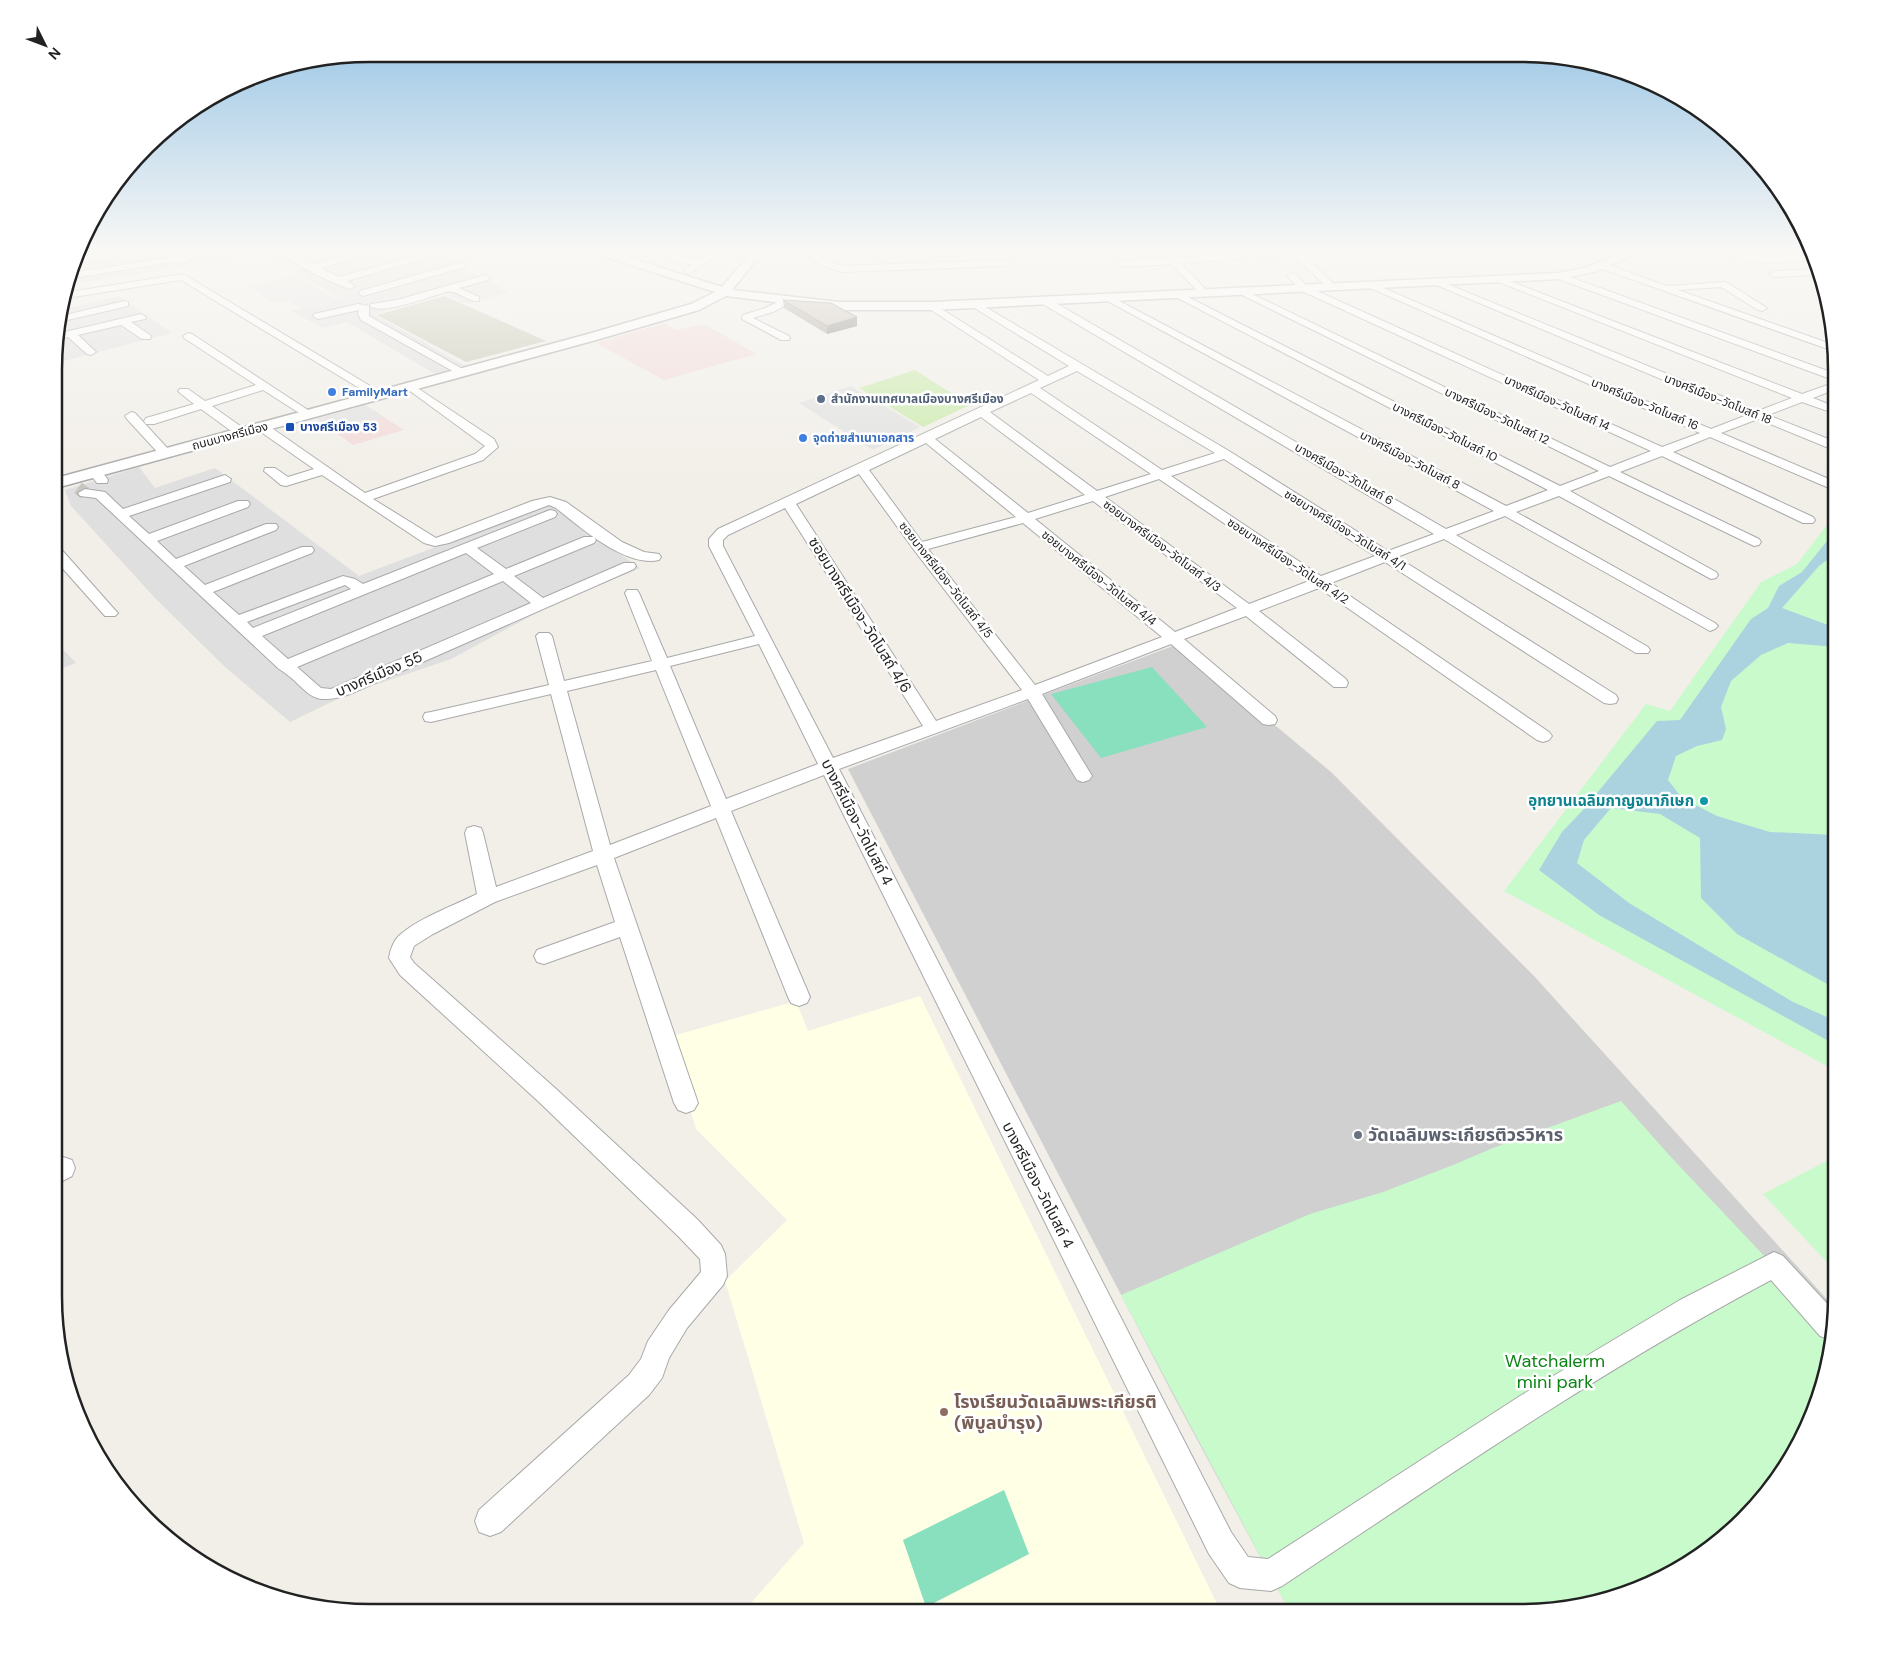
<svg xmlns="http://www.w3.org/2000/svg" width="1890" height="1666" font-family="'DM Sans','Noto Sans Thai',sans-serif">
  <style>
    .residential { fill: #e0dfdf }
    .commercial { fill: #f2dad9 }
    .education { fill: #ffffe5 }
    .religious { fill: #d0d0d0 }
    .construction { fill: #c7c7b4 }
    .grass { fill: #cdebb0 }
    .park { fill: #c8facc }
    .pitch { fill: #88e0be }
    .parking { fill: #e2e2e2 }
    .water { fill: #aad3df }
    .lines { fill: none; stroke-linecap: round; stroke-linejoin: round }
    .minor-tunnel { stroke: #c8c6c1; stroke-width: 13; stroke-dasharray: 13 7; stroke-linecap: butt }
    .minor-casing { stroke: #a9a9a9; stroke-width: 2 }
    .tertiary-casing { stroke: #a9a9a9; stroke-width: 3 }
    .minor { fill: #fff; fill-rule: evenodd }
    .tertiary { fill: #fff; fill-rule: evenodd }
    .wall { fill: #aba49e }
    .shaded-wall { fill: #8b8681 }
    .building { fill: #c7bfb8; stroke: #8b8681 }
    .shop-dot { fill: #3f7fe0; stroke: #fff; stroke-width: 2 }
    .service-dot { fill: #5c6f8a; stroke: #fff; stroke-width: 2 }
    .transit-dot { fill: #1a4fb4; stroke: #fff; stroke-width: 2 }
    .culture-dot { fill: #0f9aa8; stroke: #fff; stroke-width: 2 }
    .worship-dot { fill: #6b7280; stroke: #fff; stroke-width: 2 }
    .education-dot { fill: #8d6e63; stroke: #fff; stroke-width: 2 }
    .labels { text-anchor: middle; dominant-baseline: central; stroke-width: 5; stroke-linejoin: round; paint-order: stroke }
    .far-shop-label { font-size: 12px; font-weight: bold; fill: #366cbe; stroke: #fff; text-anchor: start }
    .far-service-label { font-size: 12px; font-weight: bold; fill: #4e5e75; stroke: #fff; text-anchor: start }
    .far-street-label { font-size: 12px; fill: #222; stroke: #fff }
    .far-transit-label { font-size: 12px; font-weight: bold; fill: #164399; stroke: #fff; text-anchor: start }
    .street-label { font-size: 15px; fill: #222; stroke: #fff }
    .culture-label { font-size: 15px; font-weight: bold; fill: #0d838f; stroke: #fff; text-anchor: end }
    .near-worship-label { font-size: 18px; font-weight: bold; fill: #5b616d; stroke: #fff; text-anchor: start }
    .near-park-label { font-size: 18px; fill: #0c8416; stroke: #fff }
    .near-education-label { font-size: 18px; font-weight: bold; fill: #785e54; stroke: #fff; text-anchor: start }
    .rim { fill: none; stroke: #222; stroke-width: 2.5 }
  </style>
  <rect width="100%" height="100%" fill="#f2efe9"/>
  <g class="residential">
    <path d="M94 250H296L300 254 323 250H429L509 292 468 304 445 294 373 314 464 365 435 374 347 322 323 328 291 311 339 298 279 262 270 253 72 284 83 252Z"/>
    <path d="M119 296 172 333 56 363 57 329 63 309Z"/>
    <path d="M139 467 155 488 215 468 359 576 548 504 640 568 557 602 451 659 348 694 290 722 224 666 155 598 71 506 65 490Z"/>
    <path d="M56 642 76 663 56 671Z"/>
  </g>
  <g class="commercial">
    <path d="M665 323 676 330 704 324 757 354 664 380 596 343Z"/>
    <path d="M365 405 404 430 353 445 317 419Z"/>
  </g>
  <path class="education" d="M920 996 1221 1612H743L804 1543 725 1281 787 1220 696 1129 669 1037 796 1001 808 1031Z"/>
  <path class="religious" d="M1178 644 1331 772 1534 976 1834 1307 1812 1417 1783 1472 1728 1533 1641 1588 1540 1612H1290L1173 1395 848 769Z"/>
  <path class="construction" d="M445 296 546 341 466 362 377 315Z"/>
  <path class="grass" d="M915 370 970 405 923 427 859 388Z"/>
  <g class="park">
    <path d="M1836 513V1071L1504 891 1646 704 1670 711 1761 582 1797 564Z"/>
    <path d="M1621 1101 1670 1156 1830 1326 1812 1417 1783 1472 1728 1533 1641 1588 1540 1612H1290L1121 1295 1310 1214 1383 1192 1453 1165 1493 1148Z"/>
    <path d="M1836 1156V1272L1763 1194Z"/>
  </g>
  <g class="pitch">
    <path d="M1152 667 1207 727 1101 758 1051 694Z"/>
    <path d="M1004 1490 1029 1554 926 1607 903 1540Z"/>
  </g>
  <g class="parking">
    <path d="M296 275 335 299 300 308 288 301 272 302 249 287Z"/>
    <path d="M851 386 920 427 873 450 799 403Z"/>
    <path d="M365 405 384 417 336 433 317 419Z"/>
  </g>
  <path class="water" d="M1836 530V553L1819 566 1782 608 1836 628V647L1788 643 1761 655 1731 681 1721 707 1726 729 1722 740 1697 746 1676 756 1668 780 1682 798 1717 816 1770 832 1836 835V989L1737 934 1701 898 1700 838 1660 814 1611 808 1584 840 1577 863 1629 903 1793 1002 1836 1021V1045L1599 915 1539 870 1562 832 1582 811 1657 721 1680 720 1751 619 1768 608 1779 586 1802 572Z"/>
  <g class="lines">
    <path class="minor-tunnel" d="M78 488 85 493"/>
    <defs>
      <g id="minor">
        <path d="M210 250H232L227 253 194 258 179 264 173 262 74 278 76 272 166 258 185 252Z"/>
        <path d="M279 250H289L313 264 368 250H383L321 268 339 277 438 250 443 253 347 281 355 286 350 289C334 284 289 263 279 250Z"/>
        <path d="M654 250H670L668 252 698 261 714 250H725L689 274 684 271 692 265 654 254Z"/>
        <path d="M742 250H761L763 252 758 255Z"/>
        <path d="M800 250C816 250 826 261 842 266L1005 260 1010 263 1005 266 842 272 822 266Z"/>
        <path d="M1289 250H1338L1334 253 1303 255 1335 285V289H1329L1293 255 1181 263 1209 293 1204 296 1201 295 1172 264 1123 267 1118 264 1123 261 1167 258 1164 255 1169 252 1177 258Z"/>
        <path d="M1723 250H1735L1759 256 1813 254 1814 260C1790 262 1743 268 1723 250Z"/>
        <path d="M112 252 117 255 115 257 79 263 81 257Z"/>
        <path d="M462 262 465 263V267L363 296 358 293 360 291Z"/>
        <path d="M1603 263 1667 286 1726 282 1767 308 1762 311 1758 310 1721 287 1678 290 1834 345 1836 352 1600 268V264Z"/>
        <path d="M1817 269V275L1774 277 1769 274 1774 271Z"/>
        <path d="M1292 273 1295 274 1308 287 1662 447 1700 433 1366 286 1368 284H1374L1711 429 1747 415 1429 282 1434 279 1437 280 1758 411 1792 398 1491 279 1496 276 1499 277 1802 394 1836 382V389L1813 398 1836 407V414L1802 402 1768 415 1836 442V451L1758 419 1721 433 1836 482V491L1710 437 1673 452 1813 517 1815 520 1813 523H1803L1662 456 1620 472 1759 539 1761 542 1759 545 1754 546 1609 476 1570 491 1716 572 1718 575 1716 578 1711 579 1559 496 1516 512 1715 623 1718 626 1715 629 1710 631 1505 516 1456 535 1648 647 1650 650 1648 653H1636L1444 539 1397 557 1616 695 1618 699 1616 703 1610 704 1604 703 1385 562 1331 583 1549 732 1552 736 1549 740 1543 742 1537 740 1319 588 1259 611 1346 679 1348 683 1346 687H1334L1246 616 1184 639 1275 716 1277 720 1275 724 1269 725 1263 724 1171 644 1042 694 1092 776 1089 780 1083 782 1077 780 1028 699 839 769 1231 1532 1248 1557 1268 1559 1520 1396 1680 1300 1774 1252 1783 1256 1833 1310 1828 1339 1820 1336 1771 1280C1601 1370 1442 1480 1282 1586L1271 1591 1240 1588 1229 1583 1209 1554 824 775 731 811 810 997 807 1003 799 1006 791 1003 788 997 716 818 614 858 698 1103 694 1110 686 1113 678 1110 674 1103 620 937 544 964 537 962 534 956 537 950 615 922 597 865 495 902 433 934 414 946 410 957 414 963 555 1088 697 1219 721 1245 725 1254 727 1276 723 1285 687 1328 669 1358 662 1378 649 1395 501 1532 490 1536 479 1532 475 1521 479 1510 629 1375 641 1359 648 1341 669 1310 701 1272 700 1259 679 1237 539 1102 400 975 389 958C390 950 394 939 401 934 419 918 455 905 477 894L465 833 467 828 474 826 481 828 483 833 496 887 593 851 551 694 431 722 425 721 423 717 425 713 431 712 549 685 536 636 539 633H549L552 636 564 681 652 661 625 593 627 590H637L639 593 667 658 755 636 709 546V539L718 529 1039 380 928 308V304L932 303 1048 376 1069 366 968 304 969 302H977L1229 451 1388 551 1434 534 1041 303V299H1049L1446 529 1494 511 1102 298 1104 296H1110L1506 506 1548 490 1170 294 1175 291 1178 292 1560 486 1599 471 1236 292 1238 290H1244L1610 467 1651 451 1302 291 1287 276ZM1077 371 1215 453 1162 470 1040 388ZM1031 393 1151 474 1097 491 990 412ZM981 417 1085 495 1028 513 935 439ZM926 443 1016 517 922 542 869 470ZM1224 459 1375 556 1321 576 1171 476ZM859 474 914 550 1022 690 936 721 796 504ZM1159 479 1309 581 1249 604 1105 497ZM1093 501 1237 608 1175 632 1035 519ZM785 508 923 726 833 758 723 546V540L728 535ZM1023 523 1162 637 1035 685 928 549ZM759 644 818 764 726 799 670 666ZM656 670 711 806 610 845 567 691Z"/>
        <path d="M1559 273 1836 374V381L1556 278V274Z"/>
        <path d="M183 274 382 393 384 395 382 397H374L181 280 67 298 69 292Z"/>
        <path d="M485 275 490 278 488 280 459 288 479 297V301C468 303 457 289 446 292 431 296 381 316 370 306L371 304 397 300Z"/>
        <path d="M786 298 790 299V303L773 312 753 318 789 336 790 338 789 340H781L742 319 743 315 765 308Z"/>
        <path d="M124 301 128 302V306L59 322 61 316Z"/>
        <path d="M358 304 369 306V316L468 372 466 374H458L361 320 358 314 359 310 318 319 313 316 314 314Z"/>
        <path d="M141 314 146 317 145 319 131 322 150 335 151 337 150 339H142L121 325 78 335 96 352 91 355 87 354 68 337 56 340V334Z"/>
        <path d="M188 333 192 334 314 414 312 416H304L263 390 212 406 246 430 248 433 246 436H238L201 409 154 424H146L144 421 146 418 194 404 180 393 178 391 180 389H188L205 401 256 385 184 338 183 336Z"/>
        <path d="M410 383 494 439 498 447 483 460 373 499 436 538 532 501 550 497 566 502 622 542 644 552 659 554 661 557 659 560C626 568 580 527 556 508L549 505 449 543 435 546 424 543 322 475 286 486 281 485 264 471 265 468H275L288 477 314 469 258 430 256 427 258 424H266L365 493 475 454 485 446 406 388 404 386Z"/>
        <path d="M131 412 135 413 169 450 171 453 169 456H161L127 419 125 416Z"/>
        <path d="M95 469C101 471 105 475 108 480L107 483H97L89 473 90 470Z"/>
        <path d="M225 475 231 479 230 482 129 516 149 534 238 501H248L250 504 248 507 157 541 176 559 266 524H276L278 527 276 530 184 566 205 585 302 547H312L314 550 312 553 213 592 239 615 343 576 355 579 363 584 550 510 555 511 557 514 555 517 477 548 506 569 584 537H594L596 540 594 543 514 576 543 598 624 563H634L636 566 634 569 350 694C306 709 310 688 279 669L96 498 80 496 78 493 85 489 105 492 123 509ZM466 553 494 574 288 659 262 636ZM503 581 531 603 331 689 321 688 297 667ZM345 585 351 589 253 628 247 622Z"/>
        <path d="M56 548 61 549 115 610 118 613 115 616H105L56 561Z"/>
        <path d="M63 1157 72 1160 75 1168 72 1176 55 1185V1160Z"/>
      </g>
      <path id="tertiary" d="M589 250H605L722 287 753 250H764L732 290 839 302H932L1559 273 1587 267 1631 250H1646L1594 272 1559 279 932 310H839L726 296 699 310 596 340 56 488V478L588 334 691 304 715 292 590 252Z"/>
    </defs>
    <use href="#minor" class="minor-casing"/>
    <use href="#tertiary" class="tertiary-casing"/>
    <use href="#minor" class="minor"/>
    <use href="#tertiary" class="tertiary"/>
  </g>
  <path class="wall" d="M783 300 857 326 827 334 784 308Z"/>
  <path class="shaded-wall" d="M857 317V326L827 334V326Z"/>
  <path class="building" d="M783 300 831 303 857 317 827 326Z"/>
  <linearGradient id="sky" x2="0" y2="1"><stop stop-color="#8fc0e4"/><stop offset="0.52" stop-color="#f9f8f5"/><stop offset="1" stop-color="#f9f8f5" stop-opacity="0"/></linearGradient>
  <rect width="1890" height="483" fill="url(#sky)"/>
  <g class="shop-dot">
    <circle cx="332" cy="392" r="5"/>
    <circle cx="803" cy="438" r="5"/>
  </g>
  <circle class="service-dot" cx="821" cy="399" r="5"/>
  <rect class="transit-dot" x="285" y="422" width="10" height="10" rx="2.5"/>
  <circle class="culture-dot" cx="1704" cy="801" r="5"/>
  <circle class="worship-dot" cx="1358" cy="1135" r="5"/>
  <circle class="education-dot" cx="944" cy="1412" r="5"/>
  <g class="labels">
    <g class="far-shop-label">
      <text x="342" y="392">FamilyMart</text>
      <text x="813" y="438">จุดถ่ายสำเนาเอกสาร</text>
    </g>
    <g class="far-service-label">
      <text x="831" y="399">สำนักงานเทศบาลเมืองบางศรีเมือง</text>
    </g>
    <g class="far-street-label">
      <text transform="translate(1718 399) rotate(22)">บางศรีเมือง-วัดโบสถ์ 18</text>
      <text transform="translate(1557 403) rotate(25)">บางศรีเมือง-วัดโบสถ์ 14</text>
      <text transform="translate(1645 404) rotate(23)">บางศรีเมือง-วัดโบสถ์ 16</text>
      <text transform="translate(1497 416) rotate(26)">บางศรีเมือง-วัดโบสถ์ 12</text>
      <text transform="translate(1445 432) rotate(27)">บางศรีเมือง-วัดโบสถ์ 10</text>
      <text transform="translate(230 436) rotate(-15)">ถนนบางศรีเมือง</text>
      <text transform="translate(1410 460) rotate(28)">บางศรีเมือง-วัดโบสถ์ 8</text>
      <text transform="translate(1344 474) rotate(30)">บางศรีเมือง-วัดโบสถ์ 6</text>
      <text transform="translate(1345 530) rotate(32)">ซอยบางศรีเมือง-วัดโบสถ์ 4/1</text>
      <text transform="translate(1162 546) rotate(37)">ซอยบางศรีเมือง-วัดโบสถ์ 4/3</text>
      <text transform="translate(1288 561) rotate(34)">ซอยบางศรีเมือง-วัดโบสถ์ 4/2</text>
      <text transform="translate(1099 578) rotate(39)">ซอยบางศรีเมือง-วัดโบสถ์ 4/4</text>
      <text transform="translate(946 580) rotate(52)">ซอยบางศรีเมือง-วัดโบสถ์ 4/5</text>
    </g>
    <g class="far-transit-label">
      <text x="300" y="427">บางศรีเมือง 53</text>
    </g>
    <g class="street-label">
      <text transform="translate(860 615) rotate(58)">ซอยบางศรีเมือง-วัดโบสถ์ 4/6</text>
      <text transform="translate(379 674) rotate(-23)">บางศรีเมือง 55</text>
      <text transform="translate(857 822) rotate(63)">บางศรีเมือง-วัดโบสถ์ 4</text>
      <text transform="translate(1038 1185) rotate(63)">บางศรีเมือง-วัดโบสถ์ 4</text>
    </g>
    <g class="culture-label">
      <text x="1694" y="801">อุทยานเฉลิมกาญจนาภิเษก</text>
    </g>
    <g class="near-worship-label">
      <text x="1368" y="1135">วัดเฉลิมพระเกียรติวรวิหาร</text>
    </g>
    <g class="near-park-label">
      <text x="1555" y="1361">Watchalerm<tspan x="1555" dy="21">mini park</tspan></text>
    </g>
    <g class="near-education-label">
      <text x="954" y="1402">โรงเรียนวัดเฉลิมพระเกียรติ<tspan x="954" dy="21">(พิบูลบำรุง)</tspan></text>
    </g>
  </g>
  <path d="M0 0H1890V1666H0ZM370 62H1520A308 308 0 0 1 1828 370V1296A308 308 0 0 1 1520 1604H370A308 308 0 0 1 62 1296V370A308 308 0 0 1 370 62Z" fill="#fff" fill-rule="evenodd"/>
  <path class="rim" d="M370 62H1520A308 308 0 0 1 1828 370V1296A308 308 0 0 1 1520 1604H370A308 308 0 0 1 62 1296V370A308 308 0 0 1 370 62Z"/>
  <g transform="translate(45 45) rotate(132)" stroke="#ffffff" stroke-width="4" paint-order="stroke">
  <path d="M0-4L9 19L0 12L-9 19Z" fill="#222222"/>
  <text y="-8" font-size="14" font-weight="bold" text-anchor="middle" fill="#222222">N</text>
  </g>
</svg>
